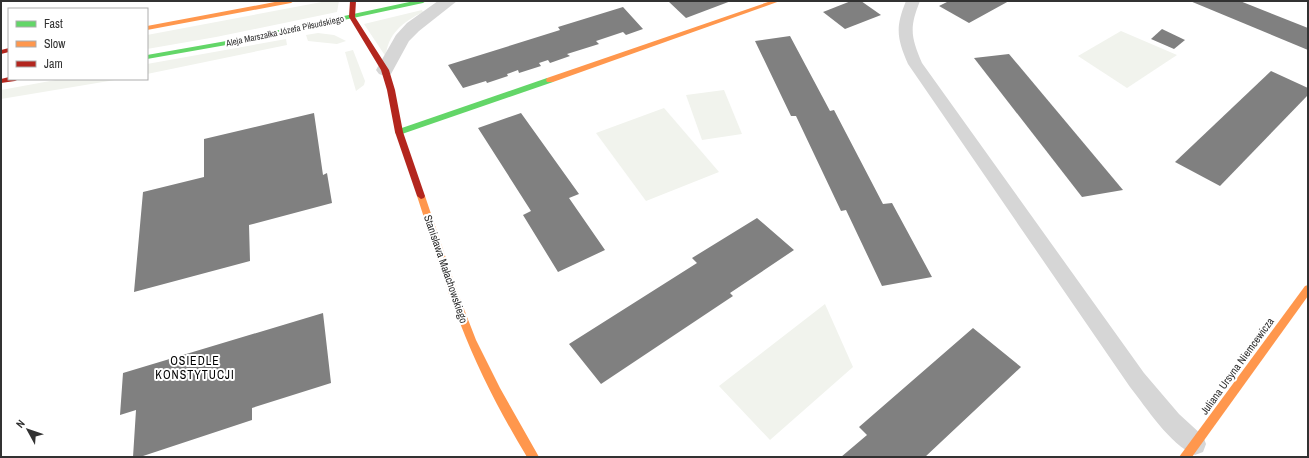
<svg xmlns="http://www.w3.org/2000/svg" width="1309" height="458" font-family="'Archivo Narrow',sans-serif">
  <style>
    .green { fill: #f1f3ed }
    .building { fill: #808080 }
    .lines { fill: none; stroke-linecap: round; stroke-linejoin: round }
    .lane { fill: #d6d6d6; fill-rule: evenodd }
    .street { fill: #d6d6d6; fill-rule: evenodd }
    .fast { fill: #63d668; fill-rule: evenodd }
    .slow { fill: #ff974d; fill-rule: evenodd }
    .jam { fill: #b3261e; fill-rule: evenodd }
    .labels { text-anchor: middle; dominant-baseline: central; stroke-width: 4; stroke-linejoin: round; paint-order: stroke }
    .far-street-label { font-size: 9px; fill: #323232; stroke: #fff }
    .street-label { font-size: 11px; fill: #323232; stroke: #fff }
    .neighbourhood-label { font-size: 12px; letter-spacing: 1px; fill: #000; stroke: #fff }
  </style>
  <rect width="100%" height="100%" fill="#fff"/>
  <g class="green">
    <path d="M327 1H339L337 12 216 37 147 49V35Z"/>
    <path d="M422 10 423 12C403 22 387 34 386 57L364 24Z"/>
    <path d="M1121 31 1177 55 1127 88 1078 56Z"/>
    <path d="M318 33 334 35 346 41 337 44 308 41 306 35Z"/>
    <path d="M286 39 287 45 147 74V64Z"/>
    <path d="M353 50 365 81 364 85 356 91 345 52Z"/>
    <path d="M61 79H121L1 99V90Z"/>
    <path d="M724 90 742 134 702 140 686 95Z"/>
    <path d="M664 108 719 172 646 201 596 133Z"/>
    <path d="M825 304 853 367 770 440 719 386Z"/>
  </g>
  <g class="building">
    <path d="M668 1H731L686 18Z"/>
    <path d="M851 1H861L881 15 845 29 823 12Z"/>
    <path d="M949 1H1009L969 23 939 6Z"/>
    <path d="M1190 1H1240L1308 28V50Z"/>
    <path d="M623 7 643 29 626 35 623 32 596 41 599 44 567 54 570 56 550 63 548 60 539 63 541 66 519 73 518 70 507 74 508 76 487 83 486 81 463 88 448 65 560 30 558 27Z"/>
    <path d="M1162 29 1185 40 1174 49 1151 39Z"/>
    <path d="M790 36 830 111 834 110 883 204 892 203 932 277 882 286 846 210 841 211 796 116H791L755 41Z"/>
    <path d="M1009 54 1123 190 1082 197 974 58Z"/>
    <path d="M1271 71 1308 88V95L1220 186 1175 162Z"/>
    <path d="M314 113 323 175 327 173 332 203 249 225 250 261 134 292 143 192 204 177V139Z"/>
    <path d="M521 113 579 194 569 198 605 250 558 272 523 215 531 211 478 128Z"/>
    <path d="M757 218 794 250 730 293 733 296 601 384 569 344 697 263 692 258Z"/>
    <path d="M323 313 331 383 252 408V420L140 457H133L136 410 120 415 123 373Z"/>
    <path d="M973 328 1021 367 925 457H841L867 435 859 427Z"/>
  </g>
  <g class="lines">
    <path class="lane" d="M906 1H920C909 28 911 37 922 63L1144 373 1179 414 1203 436 1206 444 1203 452 1195 455C1170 445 1146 407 1130 387L908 64C897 38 895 28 906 1Z"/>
    <path class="street" d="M438 1H457L419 31 409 41 391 74 385 76 379 74 376 70 396 35 407 23Z"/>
    <g class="fast">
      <path d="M414 1H426L423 3 232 44 147 59V55L232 40Z"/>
      <path d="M547 78H553L554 80 553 82 402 134H396L395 132 396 130Z"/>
    </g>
    <g class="slow">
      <path d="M280 1H294L291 3 147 30V26Z"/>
      <path d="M771 1H780L553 82H547L546 80 547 78Z"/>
      <path d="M421 193 425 196 457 291 476 340 500 388 539 457H527C501 414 478 370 460 323 443 282 431 238 417 196Z"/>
      <path d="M1308 285V296L1192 457H1179L1305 286Z"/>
    </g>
    <g class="jam">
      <path d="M350 1H356L355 17 389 70 395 90 403 132 425 196 424 198 421 199 417 196 395 132 387 90 381 70 349 17Z"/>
      <path d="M9 48V52L1 54V50Z"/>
      <path d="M9 77V79H19L15 81 1 83V79Z"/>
    </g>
  </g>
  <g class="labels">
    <g class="far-street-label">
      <text transform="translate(285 31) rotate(-12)">Aleja Marszałka Józefa Piłsudskiego</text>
    </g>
    <g class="street-label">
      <text transform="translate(446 269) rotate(71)">Stanisława Małachowskiego</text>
      <text transform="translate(1237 366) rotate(-54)">Juliana Ursyna Niemcewicza</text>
    </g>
    <g class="neighbourhood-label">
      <text x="195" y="361">OSIEDLE<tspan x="195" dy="14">KONSTYTUCJI</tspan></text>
    </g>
  </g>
  <rect width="1309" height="458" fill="none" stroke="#323232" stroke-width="4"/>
  <rect x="8" y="8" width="140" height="72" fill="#ffffff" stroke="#adadad"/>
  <rect x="16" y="21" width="20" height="6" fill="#63d668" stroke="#adadad"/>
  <text x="44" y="28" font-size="12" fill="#323232">Fast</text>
  <rect x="16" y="41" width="20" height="6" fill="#ff974d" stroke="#adadad"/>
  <text x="44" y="48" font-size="12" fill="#323232">Slow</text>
  <rect x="16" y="61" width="20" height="6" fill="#b3261e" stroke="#adadad"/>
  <text x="44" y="68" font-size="12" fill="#323232">Jam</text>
  <g transform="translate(28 430) rotate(310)" stroke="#ffffff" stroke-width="3" paint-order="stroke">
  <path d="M0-3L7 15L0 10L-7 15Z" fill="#323232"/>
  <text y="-6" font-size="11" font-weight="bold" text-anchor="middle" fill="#323232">N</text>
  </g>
</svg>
